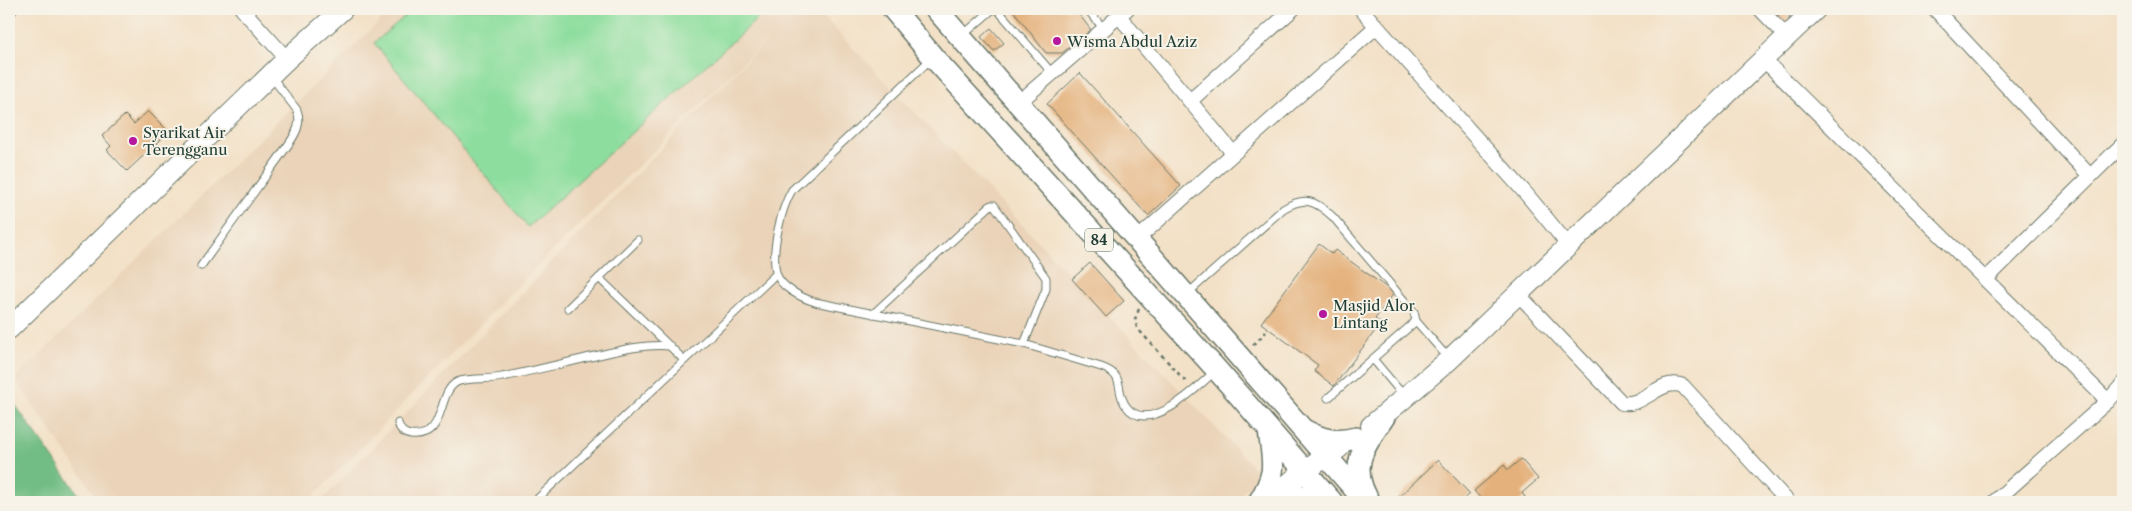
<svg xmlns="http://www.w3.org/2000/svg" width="2132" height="511" font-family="'Libre Caslon Text',serif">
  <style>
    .built { fill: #ead3b8 }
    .green { fill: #8dde9e; stroke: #568e69 }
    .forest { fill: #72bd85; stroke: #487d5c }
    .building { fill: #e4b17c }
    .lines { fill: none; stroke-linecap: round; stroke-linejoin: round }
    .lane-casing { stroke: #697667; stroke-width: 9 }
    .street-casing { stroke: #697667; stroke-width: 16 }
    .secondary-casing { stroke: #697667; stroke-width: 22 }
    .primary-casing { stroke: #697667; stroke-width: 24 }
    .path { stroke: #697667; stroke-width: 2.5; stroke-dasharray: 4 4; stroke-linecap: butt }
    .lane { stroke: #fff; stroke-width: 7 }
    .street { stroke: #fff; stroke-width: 14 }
    .secondary { stroke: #fff; stroke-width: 20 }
    .primary { stroke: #fff; stroke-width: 21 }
    .poi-dot { fill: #b5179e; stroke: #f7f3e8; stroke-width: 2 }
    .labels { text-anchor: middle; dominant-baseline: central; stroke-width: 4; stroke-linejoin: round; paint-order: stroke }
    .shield { fill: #f7f3e8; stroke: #60746a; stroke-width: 1 }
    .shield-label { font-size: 14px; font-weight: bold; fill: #1f3d34 }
    .poi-label { font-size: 15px; fill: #1f3d34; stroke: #f7f3e8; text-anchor: start }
  </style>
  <rect width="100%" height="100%" fill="#f7f3e8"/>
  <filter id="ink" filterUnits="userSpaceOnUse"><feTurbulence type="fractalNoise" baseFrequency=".02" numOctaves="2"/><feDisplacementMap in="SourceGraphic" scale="10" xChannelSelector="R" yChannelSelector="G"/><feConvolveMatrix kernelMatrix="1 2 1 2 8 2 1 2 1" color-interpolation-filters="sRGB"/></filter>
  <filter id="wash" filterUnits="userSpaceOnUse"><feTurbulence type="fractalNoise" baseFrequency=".0096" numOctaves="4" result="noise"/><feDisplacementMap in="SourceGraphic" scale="20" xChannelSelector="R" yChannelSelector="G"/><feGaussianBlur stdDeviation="1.12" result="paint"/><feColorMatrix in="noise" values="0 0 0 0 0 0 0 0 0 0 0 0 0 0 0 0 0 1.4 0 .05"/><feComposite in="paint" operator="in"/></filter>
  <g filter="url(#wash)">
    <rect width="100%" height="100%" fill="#f3e1c7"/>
    <path class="built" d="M392 9H816L1261 475 1233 502H320L783 23 522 281 308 502H100L15 379Z"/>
    <path class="green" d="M413 9H768L528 227 374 43Z"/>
    <path class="forest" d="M9 396 84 502H9Z"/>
    <g id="blocks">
      <g class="building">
        <path d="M1012 9H1075L1091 30 1062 53H1046Z"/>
        <path d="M1779 12 1790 15 1788 26 1776 23Z"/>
        <path d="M991 28 1004 43 994 51 981 37Z"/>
        <path d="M1080 73 1181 186 1148 216 1047 104Z"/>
        <path d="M148 111 169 132 127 171 107 150 111 146 102 136 125 115 134 124Z"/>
        <path d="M1319 244 1332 254 1335 250 1394 293 1375 319 1381 323 1334 386 1314 371 1318 365 1261 323Z"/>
        <path d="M1090 263 1124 301 1106 317 1072 279Z"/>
        <path d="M1521 459 1538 479 1522 493 1525 497 1519 502H1484L1474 491 1504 465 1508 470Z"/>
        <path d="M1438 460 1470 494 1461 502H1393Z"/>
      </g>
    </g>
  </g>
  <g filter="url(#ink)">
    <use href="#blocks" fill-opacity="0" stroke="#697667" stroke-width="1"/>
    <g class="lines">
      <defs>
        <g id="lane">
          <path d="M997 9 1052 73"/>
          <path d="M1087 9 1104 29"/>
          <path d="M963 35 993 9"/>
          <path d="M931 59 792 190C781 209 771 250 776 272 779 287 802 298 815 302L1024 344 1101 367C1127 376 1114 389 1126 406 1148 437 1198 387 1215 371"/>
          <path d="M638 240 599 278 684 360"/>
          <path d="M201 266 288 145C296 134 302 123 297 110L271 76"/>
          <path d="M1187 294 1283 209C1305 196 1315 200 1333 217L1414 312 1416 321 1328 398"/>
          <path d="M568 308 599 278"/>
          <path d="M873 314 991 205H994L1046 278V289L1024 344"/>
          <path d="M1416 321 1449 359"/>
          <path d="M1373 359 1404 396"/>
          <path d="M398 423C400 430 403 434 411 435 447 439 436 393 457 382 467 377 490 380 502 377 533 371 564 363 595 356 621 350 644 344 670 346"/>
          <path d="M534 502 776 274"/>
        </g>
        <g id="street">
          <path d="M242 9 287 59"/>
          <path d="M1361 9 1528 196 1569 246"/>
          <path d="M1760 9 1787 37"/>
          <path d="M1935 9 2090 176"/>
          <path d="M9 10 10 9"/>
          <path d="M1119 16 1233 153"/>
          <path d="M1763 59 2108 401"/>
          <path d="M1190 101 1293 9"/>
          <path d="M1017 104 1127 9"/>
          <path d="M1136 240 1377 26"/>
          <path d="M1986 279 2123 144"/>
          <path d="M1518 294 1622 403C1644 407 1661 377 1683 386L1788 502"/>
          <path d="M1994 502 2108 401 2123 384"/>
        </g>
        <g id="secondary">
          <path d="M9 329 287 59 343 9"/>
          <path d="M1371 426 1449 360 1816 9"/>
          <path d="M1267 502 1299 475 1339 448"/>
        </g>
        <g id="primary">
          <path d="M893 9 933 57 1217 370 1332 502"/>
          <path d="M936 9 1366 502"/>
          <path d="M1306 431C1323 440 1337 443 1356 438"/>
          <path d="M1367 498C1348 464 1366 444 1384 417"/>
          <path d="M1259 502C1278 471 1273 464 1269 430"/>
          <path d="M1273 502C1287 494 1304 493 1317 502"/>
        </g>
      </defs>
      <use href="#lane" class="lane-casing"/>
      <use href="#street" class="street-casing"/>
      <use href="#secondary" class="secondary-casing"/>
      <use href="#primary" class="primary-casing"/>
      <g class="path">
        <path d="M1139 309 1135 319 1137 328 1187 383"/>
        <path d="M1253 345 1266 332"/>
      </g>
      <use href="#lane" class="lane"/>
      <use href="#street" class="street"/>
      <use href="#secondary" class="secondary"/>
      <use href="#primary" class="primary"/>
    </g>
  </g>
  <g class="poi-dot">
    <circle cx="1057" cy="41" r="5"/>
    <circle cx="133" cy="141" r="5"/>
    <circle cx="1323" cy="314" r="5"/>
  </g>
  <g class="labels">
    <rect class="shield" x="1085" y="228.5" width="28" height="23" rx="4"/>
    <g class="shield-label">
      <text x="1099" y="240">84</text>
    </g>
    <g class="poi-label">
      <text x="1067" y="41">Wisma Abdul Aziz</text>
      <text x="143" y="132">Syarikat Air<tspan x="143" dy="17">Terengganu</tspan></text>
      <text x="1333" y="305">Masjid Alor<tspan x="1333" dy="17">Lintang</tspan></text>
    </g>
  </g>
  <rect width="2132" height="511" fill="none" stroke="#f7f3e8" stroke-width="30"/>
</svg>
